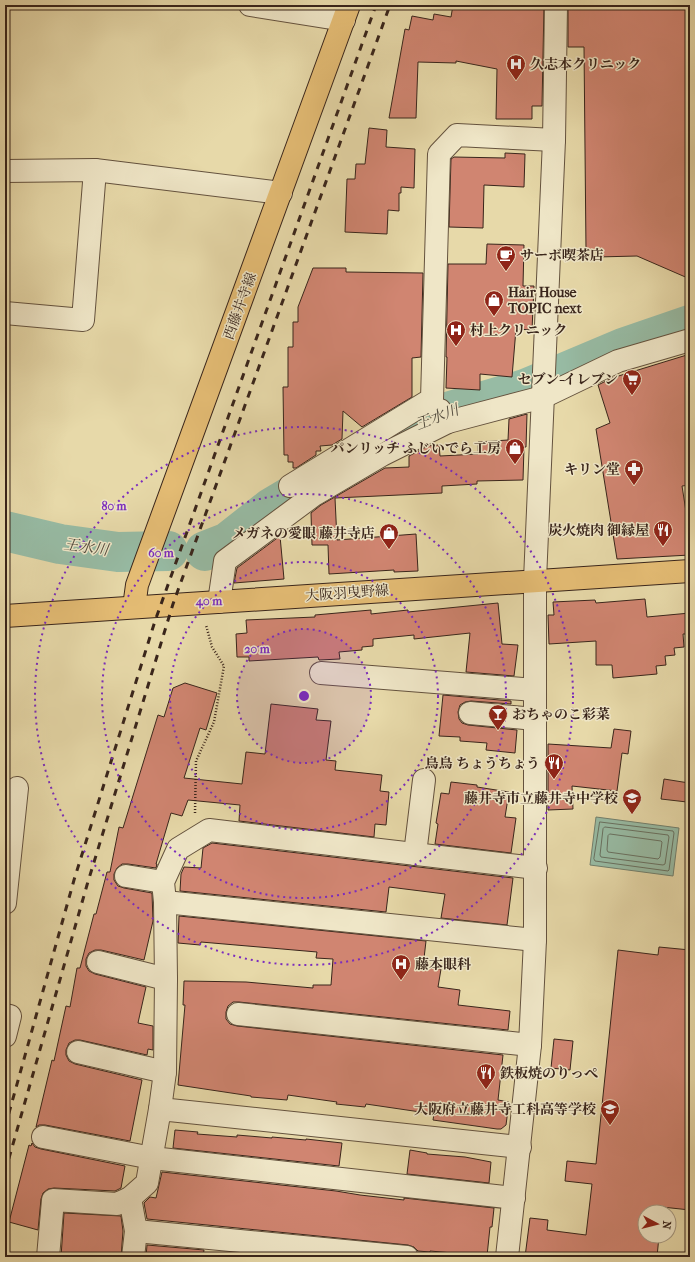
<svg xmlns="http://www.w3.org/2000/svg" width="695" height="1262" font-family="'IM FELL French Canon','Noto Serif JP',serif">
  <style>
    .water { fill: #97bba4; stroke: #717f6d }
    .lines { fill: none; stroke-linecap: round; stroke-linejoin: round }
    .shore { stroke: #687060; stroke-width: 1 }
    .river { stroke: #97bba4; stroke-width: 40 }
    .building { fill: #d08571; stroke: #39251b }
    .minor-casing { stroke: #64523e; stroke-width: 24 }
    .major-casing { stroke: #39251b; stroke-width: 24 }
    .path { stroke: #39251b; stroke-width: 2.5; stroke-dasharray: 1 2; stroke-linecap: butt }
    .minor { stroke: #efe6c7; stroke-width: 22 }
    .major { stroke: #e4bc74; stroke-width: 22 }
    .rail { stroke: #39251b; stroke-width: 3; stroke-dasharray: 7 7; stroke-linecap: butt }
    .ring { fill: none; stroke: #7b2cbf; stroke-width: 2; stroke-dasharray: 2 4 }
    .labels { text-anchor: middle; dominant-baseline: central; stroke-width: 3; stroke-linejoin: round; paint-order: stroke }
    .poi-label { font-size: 14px; font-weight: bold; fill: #39251b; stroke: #efe6c7; text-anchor: end }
    .street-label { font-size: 14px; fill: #39251b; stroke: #efe6c7 }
    .water-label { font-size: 15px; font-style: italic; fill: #504a3d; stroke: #efe6c7 }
    .centre { fill: #7b2cbf; stroke: #efe6c7; stroke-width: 2 }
    .ring-label { font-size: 12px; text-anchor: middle; font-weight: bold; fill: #7b2cbf; stroke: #efe6c7; stroke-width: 3; stroke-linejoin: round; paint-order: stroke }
  </style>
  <rect width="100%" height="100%" fill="#e7d9a9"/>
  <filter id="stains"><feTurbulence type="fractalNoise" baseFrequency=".005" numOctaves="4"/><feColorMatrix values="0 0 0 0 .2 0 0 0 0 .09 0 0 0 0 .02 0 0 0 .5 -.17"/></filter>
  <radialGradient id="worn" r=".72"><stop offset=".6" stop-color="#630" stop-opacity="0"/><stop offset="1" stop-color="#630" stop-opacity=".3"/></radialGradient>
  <path class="water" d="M596 817 679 828 673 876 590 865Z"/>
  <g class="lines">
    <g class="shore">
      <path d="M600 822 673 831 674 833 669 870 668 871 595 861 594 859Z"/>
      <path d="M605 827 668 835 669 837 665 864 663 865 601 857 600 855 603 829Z"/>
      <path d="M610 834 661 841 662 842 660 857 658 859 608 852 607 850 608 836Z"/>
    </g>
    <g class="river">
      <path d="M5 531 60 544 118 552 168 551"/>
      <path d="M205 551 228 542 271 508 318 480 424 419 525 389 554 377 623 348 690 325"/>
    </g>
  </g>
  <g class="building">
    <path d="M453 5H544L542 106H532V119H496L497 69 456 61V63L418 62 416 118H389L405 29 409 30 412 16 433 20 434 14 451 17Z"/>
    <path d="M568 5H690V279L637 256 597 257 596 250H586L584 47H568Z"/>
    <path d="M369 128 387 130 386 147 415 149 414 188 401 187V193H399V211L388 210 387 234 345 232 347 179H355L356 164H365Z"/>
    <path d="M505 153 525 154 524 187 484 185 483 228 449 227 451 159 454 157 505 158Z"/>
    <path d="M487 244 524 245 523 286H534L532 330 516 329 512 377 480 374V390L446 388 447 357H446L448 264H486Z"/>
    <path d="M313 268H346V272L423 273 421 357 412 358V397L362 427 343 411 342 439 332 445 320 446 321 451H316V455L296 468H293V462H288V455H284L283 387H288V347H293V322H298V307Z"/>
    <path d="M690 354V485L682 486 690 537V555L617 559 596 429 610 423 598 385 612 378Z"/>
    <path d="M527 414 526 447H524L523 480 477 481V484L442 486V493L335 498 337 540 416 534 418 571 394 572V570L329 574 328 545H312L311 513 321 505 385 468 409 467V456L428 446 439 445 440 456 478 454V442L508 440 509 419Z"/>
    <path d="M280 536 284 579 234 583 237 568Z"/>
    <path d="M645 599 647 617 690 613V634H683L684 647 674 648 675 655 665 656 666 665 656 666 657 674 613 678 612 665H596V641L549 644 548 615H554L553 602 595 600 596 603Z"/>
    <path d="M498 603 502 644 518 645 514 676 466 672 470 633 414 639V635L373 639V646L362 647V650L339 652 340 659 319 660 318 657 249 661V657H237L236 634 247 633 246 620 315 617V615L371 610V614L408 610V612Z"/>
    <path d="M185 683 217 693 206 730 200 728 184 778 242 784 246 752 265 754 271 704 318 709 316 720 331 721 326 760 336 761 335 770 382 775 380 791 389 792 386 825 375 824 374 837 239 821 240 805 188 800 182 816 171 813 156 864H157L156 868 128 864H122L117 868 114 874V880L118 886 124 888 152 893 153 921 144 960 101 950H95L89 953 86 959V966L89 971 95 974 146 987 138 1023 153 1026V1050L148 1049 147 1055 80 1040H75L69 1043 66 1050V1055L69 1061 75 1064 142 1080 130 1141 45 1125H39L36 1127 52 1060 54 1061 66 1006 70 1007 77 968H80L94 914H96L107 872H110L119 827 123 828 158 715 164 717 173 688Z"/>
    <path d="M443 695 511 701V704L471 701 465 702 460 705 458 712 459 719 462 723 468 725 517 730 515 753 486 750 487 743 460 741V737L439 736Z"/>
    <path d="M614 729 631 731 628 754 622 753 617 791 572 786 573 809 548 810V744L611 748Z"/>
    <path d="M664 779 689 783 687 802 661 799Z"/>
    <path d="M451 782 477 785V787L509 792 505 817 516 818 511 853 435 844 438 824 436 823 441 793 449 794Z"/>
    <path d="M212 843 513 878 507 925 441 918 445 894 389 887 386 912 180 891 181 874 184 867 201 868 203 848Z"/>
    <path d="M179 916 426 941 423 967 441 969 438 987 460 990 458 1005 510 1011 508 1030 239 1002H233L228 1006 226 1012V1019L230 1024 237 1026 503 1055 498 1100 509 1102 506 1125 501 1129H497L433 1120 434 1114 366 1104 365 1107 336 1104 337 1102 288 1095 287 1100 251 1097V1096L178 1085 185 1005H183L184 981 246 982 313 988V985H331L333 959 316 958 317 952 201 942 200 945 178 943Z"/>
    <path d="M659 947 690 950V1210L662 1207 661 1212H645V1236H659L657 1257H525L530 1218 548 1220 547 1230 586 1235 592 1184 565 1181 567 1161 596 1164 618 950 658 955Z"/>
    <path d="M554 1039 573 1041 570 1070 551 1068Z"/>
    <path d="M175 1130 198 1132 197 1134 237 1137V1135L272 1138V1137L306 1140V1139L342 1143 339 1166 173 1148Z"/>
    <path d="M32 1143 35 1147 41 1149 125 1166 121 1188 115 1191 54 1188 48 1189 43 1193 41 1199 38 1230 9 1222 29 1145 31 1146Z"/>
    <path d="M410 1150 427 1153V1154L465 1157 491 1162 489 1183 407 1174Z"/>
    <path d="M162 1172 336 1191 360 1195 404 1200V1198L494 1208 492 1227H490L487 1256 430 1251V1252L418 1251 414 1247 408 1245 147 1219 144 1203 150 1197 156 1198Z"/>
    <path d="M64 1213 121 1216 123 1231 121 1257H61Z"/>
    <path d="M147 1245 204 1250 203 1257H146Z"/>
  </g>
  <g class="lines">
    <defs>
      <g id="minor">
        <path d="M250 5 344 20"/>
        <path d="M5 171 95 170 281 193"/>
        <path d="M5 313 83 320 95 170"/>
        <path d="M440 410 448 422 543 397 618 361 690 340"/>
        <path d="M290 486 432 399 439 154 457 135 554 140"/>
        <path d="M219 602 225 561 314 495 382 455 448 422"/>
        <path d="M321 673 535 690"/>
        <path d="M470 713 535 719"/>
        <path d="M415 854 424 780"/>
        <path d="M126 876 163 882"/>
        <path d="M165 902 535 940"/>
        <path d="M5 903 17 788"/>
        <path d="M98 962 166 979"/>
        <path d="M238 1014 530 1045"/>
        <path d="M5 1015 10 1016 5 1036"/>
        <path d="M78 1052 165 1072"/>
        <path d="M160 1109 165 1072 166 979 165 902 163 882 178 849 209 830 536 868"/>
        <path d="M43 1137 152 1158 514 1198"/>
        <path d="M130 1198 136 1231 133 1257"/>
        <path d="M136 1231 407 1257"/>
        <path d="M48 1257 53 1200 117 1204 130 1198 147 1183 160 1109 520 1147"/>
        <path d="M507 1257 530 1045 535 940V580L554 140 556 5"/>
      </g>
      <g id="major">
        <path d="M134 607 137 585 349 5"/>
        <path d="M5 616 690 571"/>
      </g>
    </defs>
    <use href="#minor" class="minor-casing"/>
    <use href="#major" class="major-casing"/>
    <path class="path" d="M195 813 196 761 214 722 224 666 212 647 206 625"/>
    <use href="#minor" class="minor"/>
    <use href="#major" class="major"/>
    <g class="rail">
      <path d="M5 1127 74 880 155 621 376 5"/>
      <path d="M5 1172 87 885 173 604 390 5"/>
    </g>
  </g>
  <circle cx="304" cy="696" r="67" fill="#7b2cbf" fill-opacity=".12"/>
  <g class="ring">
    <circle cx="304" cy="696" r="67"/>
    <circle cx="304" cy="696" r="134"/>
    <circle cx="304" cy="696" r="202"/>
    <circle cx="304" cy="696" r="269"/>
  </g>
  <defs>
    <symbol id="hospital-pin" viewBox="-11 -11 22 30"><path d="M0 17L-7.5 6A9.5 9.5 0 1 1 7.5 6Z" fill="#8f2418" stroke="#efe6c7"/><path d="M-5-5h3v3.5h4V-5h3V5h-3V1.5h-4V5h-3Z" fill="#fff"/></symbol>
    <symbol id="cafe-pin" viewBox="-11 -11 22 30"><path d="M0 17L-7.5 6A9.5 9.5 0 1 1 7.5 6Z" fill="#8f2418" stroke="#efe6c7"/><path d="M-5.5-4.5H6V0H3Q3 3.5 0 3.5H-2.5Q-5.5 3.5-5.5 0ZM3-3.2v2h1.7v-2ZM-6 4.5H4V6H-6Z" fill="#fff"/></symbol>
    <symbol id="shop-pin" viewBox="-11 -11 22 30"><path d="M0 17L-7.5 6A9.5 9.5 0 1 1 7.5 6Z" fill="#8f2418" stroke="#efe6c7"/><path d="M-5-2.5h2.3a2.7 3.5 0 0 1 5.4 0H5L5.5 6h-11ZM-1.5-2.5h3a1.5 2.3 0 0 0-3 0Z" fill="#fff"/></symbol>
    <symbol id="supermarket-pin" viewBox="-11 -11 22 30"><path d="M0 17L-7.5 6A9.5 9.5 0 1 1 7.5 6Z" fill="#8f2418" stroke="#efe6c7"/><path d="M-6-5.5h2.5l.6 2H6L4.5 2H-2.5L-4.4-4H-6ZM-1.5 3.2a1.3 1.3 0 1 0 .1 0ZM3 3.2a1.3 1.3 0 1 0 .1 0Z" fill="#fff"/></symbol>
    <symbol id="pharmacy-pin" viewBox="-11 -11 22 30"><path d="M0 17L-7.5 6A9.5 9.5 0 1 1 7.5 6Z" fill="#8f2418" stroke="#efe6c7"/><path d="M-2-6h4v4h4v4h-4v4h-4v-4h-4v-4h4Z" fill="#fff"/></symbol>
    <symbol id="restaurant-pin" viewBox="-11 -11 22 30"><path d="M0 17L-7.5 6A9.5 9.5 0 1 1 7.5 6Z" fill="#8f2418" stroke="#efe6c7"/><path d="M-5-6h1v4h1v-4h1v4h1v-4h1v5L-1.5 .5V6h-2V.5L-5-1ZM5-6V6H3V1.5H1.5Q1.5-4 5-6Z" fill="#fff"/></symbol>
    <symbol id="bar-pin" viewBox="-11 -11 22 30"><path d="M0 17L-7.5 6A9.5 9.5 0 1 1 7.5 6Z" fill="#8f2418" stroke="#efe6c7"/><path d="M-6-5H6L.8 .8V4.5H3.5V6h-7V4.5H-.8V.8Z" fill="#fff"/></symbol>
    <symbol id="school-pin" viewBox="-11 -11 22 30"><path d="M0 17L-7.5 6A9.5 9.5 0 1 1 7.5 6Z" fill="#8f2418" stroke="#efe6c7"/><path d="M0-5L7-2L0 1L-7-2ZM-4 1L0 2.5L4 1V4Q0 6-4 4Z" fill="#fff"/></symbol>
  </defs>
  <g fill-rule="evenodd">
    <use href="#hospital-pin" x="505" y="53" width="22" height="30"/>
    <use href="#cafe-pin" x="495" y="244" width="22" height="30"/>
    <use href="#shop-pin" x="483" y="289" width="22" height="30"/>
    <use href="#hospital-pin" x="445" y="319" width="22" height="30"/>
    <use href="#supermarket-pin" x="621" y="368" width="22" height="30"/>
    <use href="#shop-pin" x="504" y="437" width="22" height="30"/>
    <use href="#pharmacy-pin" x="623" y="458" width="22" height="30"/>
    <use href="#restaurant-pin" x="652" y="519" width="22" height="30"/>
    <use href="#shop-pin" x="378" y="522" width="22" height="30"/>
    <use href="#bar-pin" x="487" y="703" width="22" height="30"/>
    <use href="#restaurant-pin" x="543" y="752" width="22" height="30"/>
    <use href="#school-pin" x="621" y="787" width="22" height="30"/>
    <use href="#hospital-pin" x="390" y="953" width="22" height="30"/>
    <use href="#restaurant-pin" x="475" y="1062" width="22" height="30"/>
    <use href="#school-pin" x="599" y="1098" width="22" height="30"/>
  </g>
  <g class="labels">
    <g class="poi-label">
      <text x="530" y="64" text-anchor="start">久志本クリニック</text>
      <text x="520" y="255" text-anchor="start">サーボ喫茶店</text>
      <text x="508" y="292" text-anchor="start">Hair House<tspan x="508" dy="16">TOPIC next</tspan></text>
      <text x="470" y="330" text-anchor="start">村上クリニック</text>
      <text x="618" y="379">セブン-イレブン</text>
      <text x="501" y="448">パンリッチ ふじいでら工房</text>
      <text x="620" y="469">キリン堂</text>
      <text x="649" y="530">炭火焼肉 御縁屋</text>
      <text x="375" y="533">メガネの愛眼 藤井寺店</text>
      <text x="512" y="714" text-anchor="start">おちゃのこ彩菜</text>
      <text x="540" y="763">鳥鳥 ちょうちょう</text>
      <text x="618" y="798">藤井寺市立藤井寺中学校</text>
      <text x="415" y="964" text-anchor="start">藤本眼科</text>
      <text x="500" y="1073" text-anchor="start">鉄板焼のりっぺ</text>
      <text x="596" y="1109">大阪府立藤井寺工科高等学校</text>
    </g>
    <g class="street-label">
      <text transform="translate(240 306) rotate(-70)">西藤井寺線</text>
      <text transform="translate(347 593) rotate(-4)">大阪羽曳野線</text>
    </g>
    <g class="water-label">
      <text transform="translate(437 417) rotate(-21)">王水川</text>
      <text transform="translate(86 547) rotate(8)">王水川</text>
    </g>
  </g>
  <circle cx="304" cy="696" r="6" class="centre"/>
  <g class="ring-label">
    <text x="114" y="510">80 m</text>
    <text x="161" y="557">60 m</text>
    <text x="209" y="605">40 m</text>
    <text x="257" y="653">20 m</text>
  </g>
  <rect width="695" height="1262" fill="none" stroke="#e7d9a9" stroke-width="20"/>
  <rect x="6" y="6" width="683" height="1250" fill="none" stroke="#39251b" stroke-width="2"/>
  <rect x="10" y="10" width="675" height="1242" fill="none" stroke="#39251b"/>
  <g transform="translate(657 1224) rotate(97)"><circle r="19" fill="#efe6c7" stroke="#a69982"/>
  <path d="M0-3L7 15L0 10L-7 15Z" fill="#8f2418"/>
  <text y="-6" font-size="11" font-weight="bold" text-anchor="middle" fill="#39251b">N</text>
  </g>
  <rect width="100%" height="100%" filter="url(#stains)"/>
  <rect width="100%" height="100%" fill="url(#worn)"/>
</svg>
